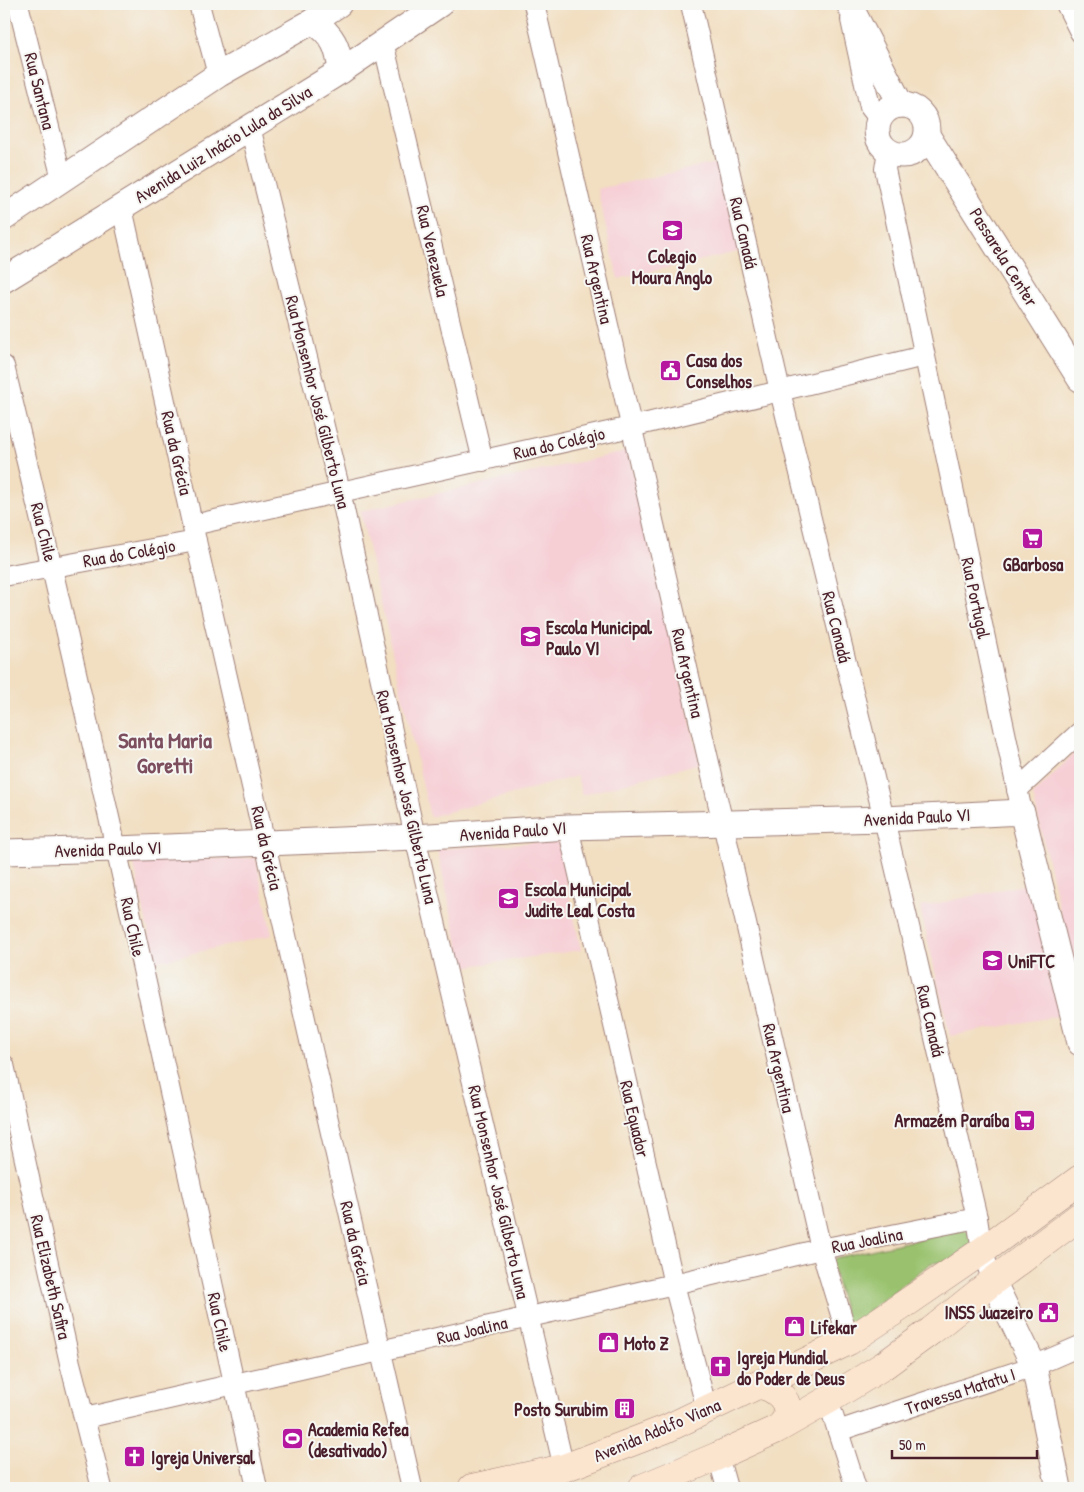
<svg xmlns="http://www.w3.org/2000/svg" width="1084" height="1492" font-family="'Patrick Hand',sans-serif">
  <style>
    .built { fill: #f6cfd5 }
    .green { fill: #9ac26e; stroke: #72704c }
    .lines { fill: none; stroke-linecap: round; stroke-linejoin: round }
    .minor-casing { stroke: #9e7e76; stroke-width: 22 }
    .tertiary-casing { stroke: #9e7e76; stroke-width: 27 }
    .secondary-casing { stroke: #9e7e76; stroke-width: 29 }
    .minor { stroke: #fff; stroke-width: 20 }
    .tertiary { stroke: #fff; stroke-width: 25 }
    .secondary { stroke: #fce5cf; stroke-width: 28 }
    .labels { text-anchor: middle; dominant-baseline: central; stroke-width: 4; stroke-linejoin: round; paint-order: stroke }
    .street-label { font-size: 18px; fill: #4a1f2b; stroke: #f6f6f2 }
    .poi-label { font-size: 18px; font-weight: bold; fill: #4a1f2b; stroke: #f6f6f2; text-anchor: start }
    .district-label { font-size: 22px; font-weight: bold; fill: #7c4e5e; stroke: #f6f6f2 }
  </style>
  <rect width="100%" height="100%" fill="#f6f6f2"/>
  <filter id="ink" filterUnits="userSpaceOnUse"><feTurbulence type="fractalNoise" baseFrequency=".02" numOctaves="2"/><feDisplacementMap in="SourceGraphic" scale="10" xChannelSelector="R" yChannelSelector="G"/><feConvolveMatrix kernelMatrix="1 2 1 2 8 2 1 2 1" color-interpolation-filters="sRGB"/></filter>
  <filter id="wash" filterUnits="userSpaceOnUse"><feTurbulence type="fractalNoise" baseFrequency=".0096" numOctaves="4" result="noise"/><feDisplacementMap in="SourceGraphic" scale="20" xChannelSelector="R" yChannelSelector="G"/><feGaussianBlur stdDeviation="1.12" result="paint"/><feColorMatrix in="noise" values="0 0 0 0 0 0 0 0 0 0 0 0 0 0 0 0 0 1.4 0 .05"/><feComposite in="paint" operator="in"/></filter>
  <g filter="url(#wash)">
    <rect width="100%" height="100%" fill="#f2dec0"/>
    <g class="built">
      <path d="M721 162 742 251 618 279 597 189Z"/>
      <path d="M628 451 700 763 582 795 577 776 430 817 360 511Z"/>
      <path d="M1080 747V999L1033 795Z"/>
      <path d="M558 841 581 950 463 967 437 849Z"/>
      <path d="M256 858 272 935 155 962 133 860Z"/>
      <path d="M1032 883 1063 1015 950 1036 920 907Z"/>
    </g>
    <path class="green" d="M964 1229 970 1234 973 1243 949 1262 931 1263 868 1311 861 1323 849 1328 831 1262 835 1258Z"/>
  </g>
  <g filter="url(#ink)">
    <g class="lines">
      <defs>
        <g id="minor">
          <path d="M18 4 62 179"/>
          <path d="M199 4 218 75"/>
          <path d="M534 4 821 1249 849 1341"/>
          <path d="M691 4 780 391 884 819 977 1218 982 1251 993 1281"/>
          <path d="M1066 4 1080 32"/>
          <path d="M851 20 870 107 880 120"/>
          <path d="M383 42 483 461"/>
          <path d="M250 127 340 491 415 837 564 1468"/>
          <path d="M888 151 885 169 1022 812"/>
          <path d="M122 208 196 541 412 1488"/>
          <path d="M4 366C94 739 175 1114 257 1488"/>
          <path d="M193 525 631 427 924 356"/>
          <path d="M4 576 196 541"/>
          <path d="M1017 790 1080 732"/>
          <path d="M568 827 674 1284 707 1410"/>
          <path d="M4 1065 70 1363 102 1488"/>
          <path d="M828 1400 856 1488"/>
          <path d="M85 1418 674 1284 821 1249 977 1218"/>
          <path d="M838 1431 1034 1366 1080 1346"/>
          <path d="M718 1456 727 1488"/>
        </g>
        <g id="tertiary">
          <path d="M849 4 901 105"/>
          <path d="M313 21C334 36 338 47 341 71"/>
          <circle cx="902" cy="130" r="25"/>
          <path d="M927 135 1080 379"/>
          <path d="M4 218 218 75 313 21 339 4"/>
          <path d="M4 280 341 71 440 4"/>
          <path d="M4 852 116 849 415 837 568 827 884 819 1022 812 1080 1043"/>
          <path d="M993 1281 1034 1366 1059 1488"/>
        </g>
        <g id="secondary">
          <path d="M758 1385C772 1386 790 1398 787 1415 787 1419 783 1423 781 1426"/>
          <path d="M472 1488 564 1468 666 1429 849 1341 899 1308 982 1251 1080 1179"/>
          <path d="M642 1488 718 1456 775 1430 828 1400 883 1366 931 1331 993 1281 1080 1216"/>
        </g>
      </defs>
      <use href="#minor" class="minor-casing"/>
      <use href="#tertiary" class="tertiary-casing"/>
      <use href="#secondary" class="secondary-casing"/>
      <use href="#minor" class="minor"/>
      <use href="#tertiary" class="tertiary"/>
      <use href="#secondary" class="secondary"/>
    </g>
  </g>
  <defs>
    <symbol id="school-square" viewBox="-11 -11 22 22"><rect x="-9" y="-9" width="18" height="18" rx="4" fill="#b5179e" stroke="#f6f6f2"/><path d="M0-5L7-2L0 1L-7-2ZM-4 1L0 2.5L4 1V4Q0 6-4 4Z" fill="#fff"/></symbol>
    <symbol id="civic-square" viewBox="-11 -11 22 22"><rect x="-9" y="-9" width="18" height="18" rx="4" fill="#b5179e" stroke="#f6f6f2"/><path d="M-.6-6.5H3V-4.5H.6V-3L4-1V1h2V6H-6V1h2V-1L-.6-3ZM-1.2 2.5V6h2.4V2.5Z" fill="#fff"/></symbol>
    <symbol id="supermarket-square" viewBox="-11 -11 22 22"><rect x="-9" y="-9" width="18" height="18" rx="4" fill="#b5179e" stroke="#f6f6f2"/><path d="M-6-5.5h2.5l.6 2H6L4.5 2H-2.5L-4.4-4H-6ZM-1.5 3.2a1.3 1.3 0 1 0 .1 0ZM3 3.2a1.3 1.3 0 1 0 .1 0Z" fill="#fff"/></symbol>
    <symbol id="university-square" viewBox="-11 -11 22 22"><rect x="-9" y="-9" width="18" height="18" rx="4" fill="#b5179e" stroke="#f6f6f2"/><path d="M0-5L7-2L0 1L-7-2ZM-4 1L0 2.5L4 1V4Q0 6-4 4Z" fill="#fff"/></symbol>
    <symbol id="shop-square" viewBox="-11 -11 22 22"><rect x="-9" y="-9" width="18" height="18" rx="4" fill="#b5179e" stroke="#f6f6f2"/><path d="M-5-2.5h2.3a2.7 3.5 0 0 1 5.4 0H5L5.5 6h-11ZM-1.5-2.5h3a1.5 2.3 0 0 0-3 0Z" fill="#fff"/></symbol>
    <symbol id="church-square" viewBox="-11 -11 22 22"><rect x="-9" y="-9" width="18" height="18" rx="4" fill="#b5179e" stroke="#f6f6f2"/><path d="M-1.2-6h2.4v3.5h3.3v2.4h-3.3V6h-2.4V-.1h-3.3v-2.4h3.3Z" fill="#fff"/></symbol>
    <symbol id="building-square" viewBox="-11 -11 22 22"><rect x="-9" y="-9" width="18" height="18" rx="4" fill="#b5179e" stroke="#f6f6f2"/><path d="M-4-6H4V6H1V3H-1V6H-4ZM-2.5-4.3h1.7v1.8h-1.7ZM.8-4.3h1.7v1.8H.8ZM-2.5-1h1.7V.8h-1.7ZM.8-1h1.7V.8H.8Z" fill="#fff"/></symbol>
    <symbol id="stadium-square" viewBox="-11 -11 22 22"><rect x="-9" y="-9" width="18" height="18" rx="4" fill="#b5179e" stroke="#f6f6f2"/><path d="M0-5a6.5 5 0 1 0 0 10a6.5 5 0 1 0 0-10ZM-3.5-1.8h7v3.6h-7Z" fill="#fff"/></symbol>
  </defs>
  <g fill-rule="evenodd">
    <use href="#school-square" x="660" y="218" width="25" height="25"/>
    <use href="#civic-square" x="658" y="358" width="25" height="25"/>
    <use href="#supermarket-square" x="1020" y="526" width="25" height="25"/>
    <use href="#school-square" x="518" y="624" width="25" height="25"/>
    <use href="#school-square" x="496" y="886" width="25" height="25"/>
    <use href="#university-square" x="980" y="948" width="25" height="25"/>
    <use href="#supermarket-square" x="1012" y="1108" width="25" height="25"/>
    <use href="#civic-square" x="1036" y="1300" width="25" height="25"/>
    <use href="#shop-square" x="782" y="1314" width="25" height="25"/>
    <use href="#shop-square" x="596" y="1330" width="25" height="25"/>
    <use href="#church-square" x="708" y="1354" width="25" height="25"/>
    <use href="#building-square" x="612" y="1396" width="25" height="25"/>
    <use href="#stadium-square" x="280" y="1426" width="25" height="25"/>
    <use href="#church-square" x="122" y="1444" width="25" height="25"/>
  </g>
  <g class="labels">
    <g class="street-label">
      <text transform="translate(40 91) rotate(76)">Rua Santana</text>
      <text transform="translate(223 144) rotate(-32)">Avenida Luiz Inácio Lula da Silva</text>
      <text transform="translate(744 233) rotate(77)">Rua Canadá</text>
      <text transform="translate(433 251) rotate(77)">Rua Venezuela</text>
      <text transform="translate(1004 257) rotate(58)">Passarela Center</text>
      <text transform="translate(597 279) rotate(77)">Rua Argentina</text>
      <text transform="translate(318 402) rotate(76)">Rua Monsenhor José Gilberto Luna</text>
      <text transform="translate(559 443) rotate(-13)">Rua do Colégio</text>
      <text transform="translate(177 453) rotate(77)">Rua da Grécia</text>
      <text transform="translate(44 532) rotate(76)">Rua Chile</text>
      <text transform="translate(129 553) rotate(-10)">Rua do Colégio</text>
      <text transform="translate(976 598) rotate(78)">Rua Portugal</text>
      <text transform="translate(837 627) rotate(76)">Rua Canadá</text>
      <text transform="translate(688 673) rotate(77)">Rua Argentina</text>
      <text transform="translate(407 797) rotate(77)">Rua Monsenhor José Gilberto Luna</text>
      <text transform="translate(917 817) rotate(-3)">Avenida Paulo VI</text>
      <text transform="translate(513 831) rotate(-4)">Avenida Paulo VI</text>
      <text transform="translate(267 848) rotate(77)">Rua da Grécia</text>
      <text transform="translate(108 849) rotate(-2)">Avenida Paulo VI</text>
      <text transform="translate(133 927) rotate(78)">Rua Chile</text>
      <text transform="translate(931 1021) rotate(77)">Rua Canadá</text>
      <text transform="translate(779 1068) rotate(77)">Rua Argentina</text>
      <text transform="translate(635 1119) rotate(77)">Rua Equador</text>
      <text transform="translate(499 1192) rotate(77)">Rua Monsenhor José Gilberto Luna</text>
      <text transform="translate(867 1240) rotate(-11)">Rua Joalina</text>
      <text transform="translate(356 1243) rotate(77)">Rua da Grécia</text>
      <text transform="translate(51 1277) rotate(77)">Rua Elizabeth Safira</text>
      <text transform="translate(220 1322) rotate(78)">Rua Chile</text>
      <text transform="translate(472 1330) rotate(-13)">Rua Joalina</text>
      <text transform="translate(960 1391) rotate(-18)">Travessa Matatu I</text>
      <text transform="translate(657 1430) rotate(-23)">Avenida Adolfo Viana</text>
    </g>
    <g class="poi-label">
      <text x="672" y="256" text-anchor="middle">Colegio<tspan x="672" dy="21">Moura Anglo</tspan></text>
      <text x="686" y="360">Casa dos<tspan x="686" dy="21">Conselhos</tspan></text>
      <text x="1033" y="564" text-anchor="middle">GBarbosa</text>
      <text x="546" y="627">Escola Municipal<tspan x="546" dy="21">Paulo VI</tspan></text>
      <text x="525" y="889">Escola Municipal<tspan x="525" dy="21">Judite Leal Costa</tspan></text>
      <text x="1008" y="961">UniFTC</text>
      <text x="1009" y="1120" text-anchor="end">Armazém Paraíba</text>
      <text x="1033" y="1312" text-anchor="end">INSS Juazeiro</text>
      <text x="811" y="1327">Lifekar</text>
      <text x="624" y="1343">Moto Z</text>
      <text x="737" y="1357">Igreja Mundial<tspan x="737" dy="21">do Poder de Deus</tspan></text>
      <text x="608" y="1409" text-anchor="end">Posto Surubim</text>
      <text x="308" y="1429">Academia Refea<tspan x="308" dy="21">(desativado)</tspan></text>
      <text x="151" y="1457">Igreja Universal</text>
    </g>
    <g class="district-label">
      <text x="165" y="740">Santa Maria<tspan x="165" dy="25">Goretti</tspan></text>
    </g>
  </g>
  <rect width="1084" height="1492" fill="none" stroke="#f6f6f2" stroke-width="20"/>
  <path d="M892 1450v8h145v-8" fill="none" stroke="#4a1f2b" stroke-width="2.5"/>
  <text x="899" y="1450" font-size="15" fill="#4a1f2b" stroke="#f6f6f2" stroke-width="4" paint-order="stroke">50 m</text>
</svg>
